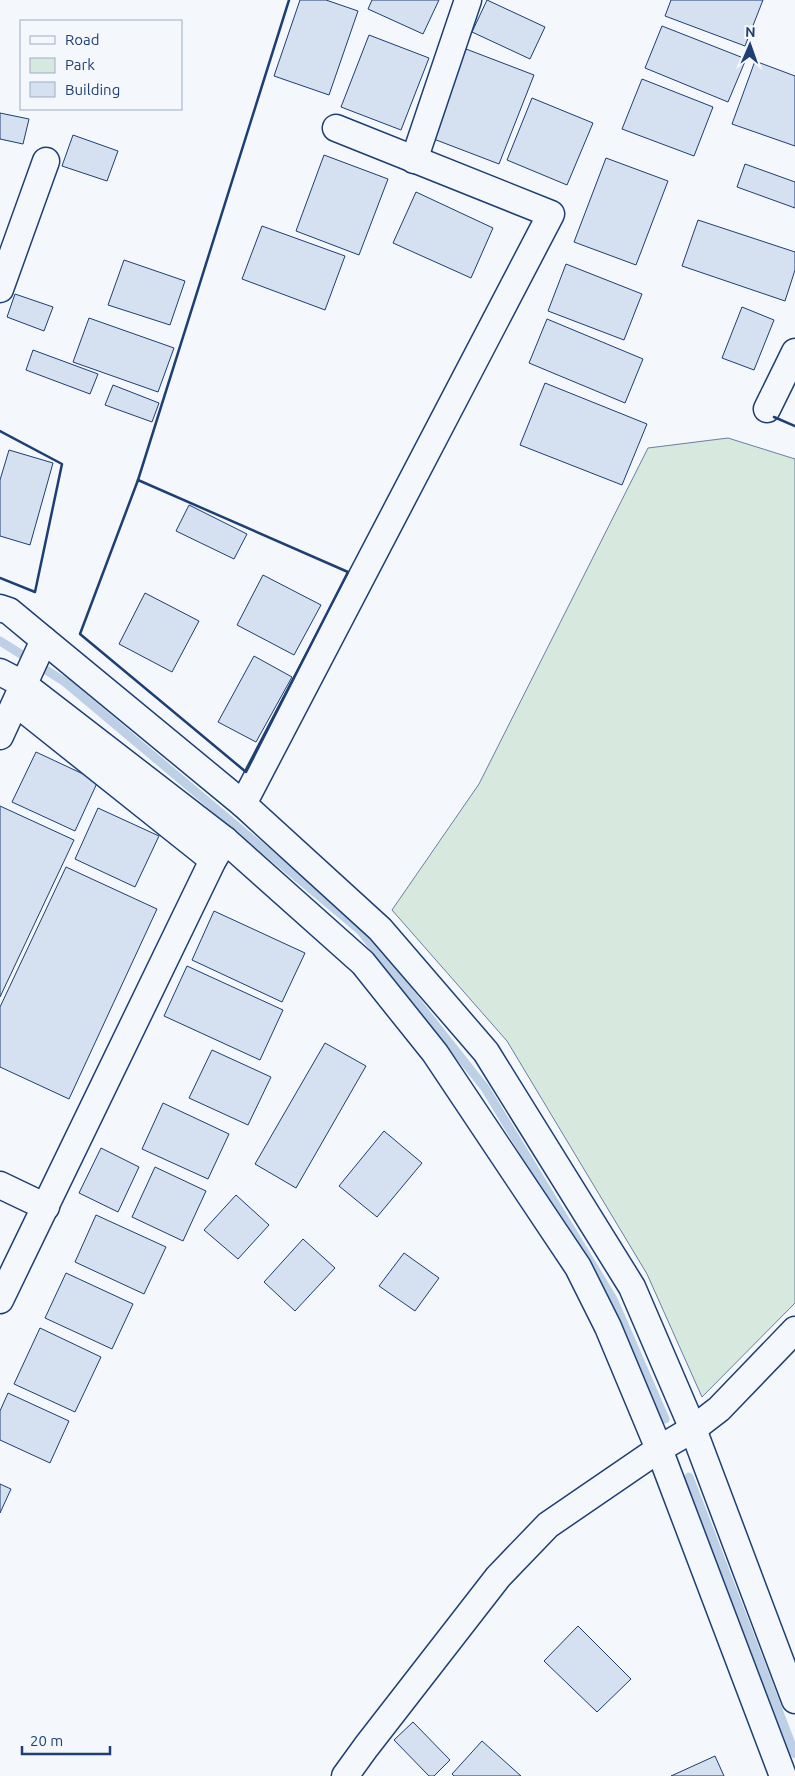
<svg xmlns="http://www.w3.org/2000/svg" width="795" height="1776" font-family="Ubuntu,sans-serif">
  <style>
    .green { fill: #d7e8df; stroke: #687fa3 }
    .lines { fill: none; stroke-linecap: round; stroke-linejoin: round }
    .stream { stroke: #bed0e5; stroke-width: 9 }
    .building { fill: #d5e0f0; stroke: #1d3f73 }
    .street-casing { stroke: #1d3f73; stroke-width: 29 }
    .street { stroke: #f4f7fb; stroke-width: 26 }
    .wall { stroke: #1d3f73; stroke-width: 2.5 }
  </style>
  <rect width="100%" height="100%" fill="#f4f7fb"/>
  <path class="green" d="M728 438 795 459V1303L702 1397 647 1274 507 1041 392 910 479 784 648 448Z"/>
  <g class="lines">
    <g class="stream">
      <path d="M0 641 65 682 360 930 485 1088 613 1299 665 1419"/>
      <path d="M689 1477 795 1754"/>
    </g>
  </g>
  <g class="building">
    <path d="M300 0H326L358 11 329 95 274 76Z"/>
    <path d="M372 0H439L423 34 368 9Z"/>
    <path d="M487 0 545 27 530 59 472 32Z"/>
    <path d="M671 0H763L745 46 665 16Z"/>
    <path d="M662 26 746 59 728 102 645 68Z"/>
    <path d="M369 35 429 58 401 130 341 107Z"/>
    <path d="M466 49 534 75 499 164 431 138Z"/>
    <path d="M755 61 795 76V146L732 124Z"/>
    <path d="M642 79 713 107 694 156 622 129Z"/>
    <path d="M532 98 593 123 567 185 507 160Z"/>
    <path d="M0 113 29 119 23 144 0 139Z"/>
    <path d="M73 135 118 151 107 181 62 166Z"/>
    <path d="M324 155 388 179 359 255 296 231Z"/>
    <path d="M606 158 668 181 636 265 574 242Z"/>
    <path d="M745 164 795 182V208L737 187Z"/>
    <path d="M416 192 493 228 471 278 393 243Z"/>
    <path d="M698 220 795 252V270L785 301 682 266Z"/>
    <path d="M262 226 345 256 325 310 242 279Z"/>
    <path d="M124 260 185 281 170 325 108 305Z"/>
    <path d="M566 264 642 294 624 340 548 311Z"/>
    <path d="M15 294 53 307 44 331 7 317Z"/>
    <path d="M742 307 774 320 754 370 722 358Z"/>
    <path d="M89 318 174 348 158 392 73 362Z"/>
    <path d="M547 319 643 359 625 403 529 363Z"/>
    <path d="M33 350 98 374 90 394 26 370Z"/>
    <path d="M545 383 647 424 622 485 520 445Z"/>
    <path d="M113 385 159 403 152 422 105 405Z"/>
    <path d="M9 450 53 463 30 545 0 536V480Z"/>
    <path d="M189 505 247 534 234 559 176 531Z"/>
    <path d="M263 575 321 605 294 655 237 625Z"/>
    <path d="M145 593 199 621 172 672 119 644Z"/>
    <path d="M254 656 292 677 256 742 218 722Z"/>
    <path d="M36 752 98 781 75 831 12 802Z"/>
    <path d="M0 806 74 840 0 997Z"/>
    <path d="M98 808 159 836 135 887 75 859Z"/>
    <path d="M66 867 157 909 69 1099 0 1067V1007Z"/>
    <path d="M214 911 305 953 282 1002 192 960Z"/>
    <path d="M187 966 283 1010 260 1060 164 1016Z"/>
    <path d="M325 1043 366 1066 296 1188 255 1164Z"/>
    <path d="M212 1050 271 1077 248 1125 189 1098Z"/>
    <path d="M163 1103 229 1134 208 1179 142 1149Z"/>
    <path d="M384 1131 422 1163 377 1217 339 1186Z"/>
    <path d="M101 1148 139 1167 118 1212 79 1193Z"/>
    <path d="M155 1167 206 1191 183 1241 132 1217Z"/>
    <path d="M236 1195 269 1225 238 1259 204 1230Z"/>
    <path d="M96 1215 166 1247 144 1294 75 1262Z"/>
    <path d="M303 1239 335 1268 295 1311 264 1282Z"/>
    <path d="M404 1253 439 1278 415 1311 379 1286Z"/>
    <path d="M66 1273 133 1304 112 1349 45 1318Z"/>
    <path d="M40 1328 101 1357 75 1412 14 1384Z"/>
    <path d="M8 1393 69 1421 50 1463 0 1440V1411Z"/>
    <path d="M0 1484 11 1489 0 1513Z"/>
    <path d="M578 1626 631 1679 597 1712 544 1661Z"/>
    <path d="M413 1722 450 1760 434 1776H429L394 1740Z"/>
    <path d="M482 1741 521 1776H454L452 1774Z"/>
    <path d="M715 1756 724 1776H671Z"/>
  </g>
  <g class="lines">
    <defs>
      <g id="street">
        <path d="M414 160 468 0"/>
        <path d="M0 289 46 161"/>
        <path d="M767 409 795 352"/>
        <path d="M0 608 9 611 44 640 243 804 380 929 486 1052 632 1287 693 1429 795 1700"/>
        <path d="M0 672 23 684 225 840 363 963 435 1053 578 1267 608 1327 659 1449 783 1776"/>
        <path d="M16 703 213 860"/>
        <path d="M0 736 44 640"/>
        <path d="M243 804 551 214 336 128"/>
        <path d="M0 1185 46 1207"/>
        <path d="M0 1300 213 860 225 840"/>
        <path d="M345 1776 366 1747 498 1577 548 1525 659 1449 693 1429 719 1409 795 1330"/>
      </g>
    </defs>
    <use href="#street" class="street-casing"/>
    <use href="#street" class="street"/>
    <g class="wall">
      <path d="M774 417 795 426"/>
      <path d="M0 431 62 464 35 592 0 578"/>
      <path d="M138 480 348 572 246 772 80 634Z"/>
      <path d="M138 480 289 0"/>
    </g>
  </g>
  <rect x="20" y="20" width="162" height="90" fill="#f4f7fb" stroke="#9eadc5"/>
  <rect x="30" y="36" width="25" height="8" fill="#f4f7fb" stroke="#9eadc5"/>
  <text x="65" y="45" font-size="15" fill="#1d3f73">Road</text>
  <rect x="30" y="58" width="25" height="15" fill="#d7e8df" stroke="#9eadc5"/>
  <text x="65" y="70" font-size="15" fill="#1d3f73">Park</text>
  <rect x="30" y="82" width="25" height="15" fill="#d5e0f0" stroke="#9eadc5"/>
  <text x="65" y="95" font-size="15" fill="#1d3f73">Building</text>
  <g transform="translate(750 45) rotate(2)" stroke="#f4f7fb" stroke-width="4" paint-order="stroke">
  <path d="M0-4L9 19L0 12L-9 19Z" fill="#1d3f73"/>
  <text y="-8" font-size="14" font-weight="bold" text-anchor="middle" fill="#1d3f73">N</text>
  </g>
  <path d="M22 1746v8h88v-8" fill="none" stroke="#1d3f73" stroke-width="2.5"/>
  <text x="30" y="1746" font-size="15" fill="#1d3f73" stroke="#f4f7fb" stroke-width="4" paint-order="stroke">20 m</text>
</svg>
